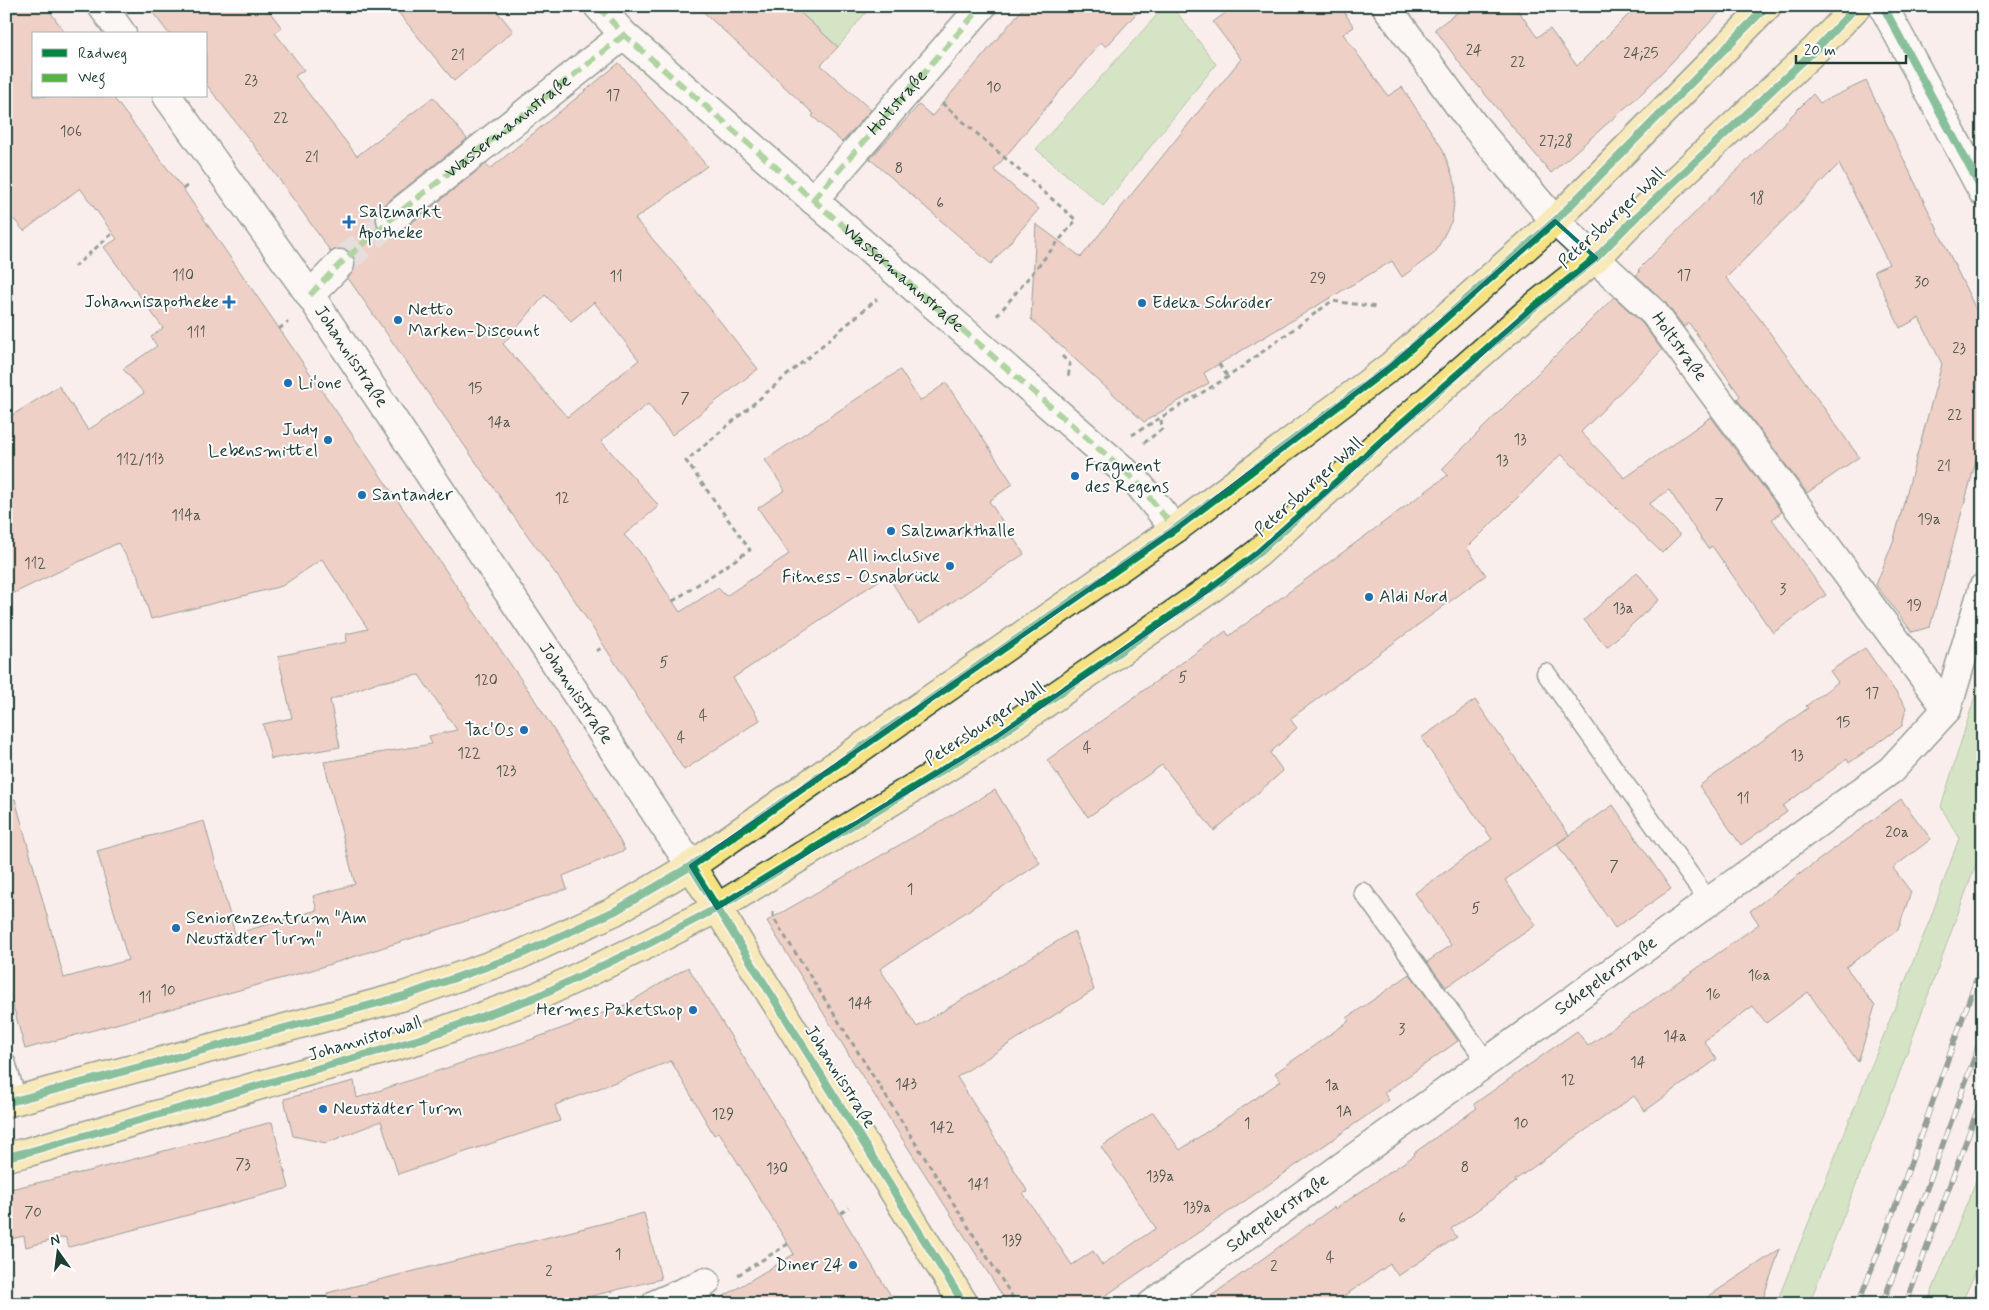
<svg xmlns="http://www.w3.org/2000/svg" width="1989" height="1310" font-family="Mynerve,sans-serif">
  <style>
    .green { fill: #a9d797; stroke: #648a66 }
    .building { fill: #e3ab9b; stroke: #1f3d34; fill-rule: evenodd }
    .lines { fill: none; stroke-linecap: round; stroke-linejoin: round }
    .street-tunnel { stroke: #cdcbc6; stroke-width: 28; stroke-dasharray: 28 14; stroke-linecap: butt }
    .lane-casing { stroke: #1f3d34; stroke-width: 21 }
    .street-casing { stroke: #1f3d34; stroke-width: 31 }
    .secondary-casing { stroke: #1f3d34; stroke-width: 31 }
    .primary-casing { stroke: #1f3d34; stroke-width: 31 }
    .path { stroke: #1f3d34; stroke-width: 3; stroke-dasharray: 5 4; stroke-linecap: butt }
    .lane { stroke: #fff; stroke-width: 18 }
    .street { stroke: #fff; stroke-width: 28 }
    .secondary { stroke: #fff; stroke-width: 28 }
    .primary { stroke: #f7e281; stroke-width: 28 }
    .rail-casing { stroke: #1f3d34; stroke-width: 5.5 }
    .rail { stroke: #fff; stroke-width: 4; stroke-dasharray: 11; stroke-linecap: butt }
    .quiet { stroke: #55b346; stroke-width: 6; stroke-dasharray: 12 6; stroke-linecap: butt }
    .cycleway-casing { stroke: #fff; stroke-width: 11 }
    .cycleway { stroke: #00873e; stroke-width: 8 }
    .marked { fill: none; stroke: #0f766e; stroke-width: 4; stroke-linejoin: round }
    .poi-dot { fill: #1f6fb2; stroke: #fff; stroke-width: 2 }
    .labels { text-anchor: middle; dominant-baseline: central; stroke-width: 4; stroke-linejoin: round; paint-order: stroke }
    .number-label { font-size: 15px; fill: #50584e }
    .street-label { font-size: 18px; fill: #1f3d34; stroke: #fff }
    .poi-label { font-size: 18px; fill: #1f3d34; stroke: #fff; text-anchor: start }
  </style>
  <rect width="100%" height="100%" fill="#f9eeeb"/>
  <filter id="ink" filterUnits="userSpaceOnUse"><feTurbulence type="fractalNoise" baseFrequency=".02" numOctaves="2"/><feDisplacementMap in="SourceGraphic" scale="10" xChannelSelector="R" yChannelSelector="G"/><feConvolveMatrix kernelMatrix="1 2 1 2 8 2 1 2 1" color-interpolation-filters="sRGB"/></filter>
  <g filter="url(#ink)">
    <g class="green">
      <path d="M793 6H871L838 47Z"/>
      <path d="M1165 6H1172L1216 64 1103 206 1036 149Z"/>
      <path d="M1983 670V845L1897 1080 1809 1304H1776L1931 917 1959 838 1941 807Z"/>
      <path d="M1983 1163V1256L1961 1304H1927Z"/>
    </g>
    <g class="building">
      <path d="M6 6H46L66 34H34V96L113 97 183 189 531 694 591 789 625 850 563 876 567 889 312 970 25 1049 6 980V800L15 799 64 978 128 960 97 851 204 821 235 934 317 910 313 896 355 884 324 762 432 744 429 736 457 730 419 675 375 683 330 700 340 747 271 759 263 724 292 718 278 656 347 642 346 634 368 629 322 559 282 586 151 619 138 575 118 543 6 597V419L59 386 88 430 144 393 123 369 157 346 151 337 163 328 104 247 117 239 80 188 24 231 6 210Z"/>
      <path d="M148 6H265L282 28 275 33 304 70 295 76 357 156 433 97 467 139 381 207 376 214V222L379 229 386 234H394L401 231 486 164 490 169 619 63 707 166 635 219 677 267 758 369 672 435 648 404 601 441 659 506 624 535 639 551 680 612 718 588 726 596 789 554 758 508 785 490 765 460 900 370 920 401 946 383 1013 484 989 501 1024 554 919 624 887 575 733 678 760 720 684 770 574 599 512 514 348 278 355 267V260L351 253 343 249H336L331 252 266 161 206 84V34H169ZM545 295 571 321 594 302 639 360 567 417 503 344Z"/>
      <path d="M393 6H493L513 31 454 81Z"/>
      <path d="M697 6H793L838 47 821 65 871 110 842 142 812 116 814 114Z"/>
      <path d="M1025 6H1143L1106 47 1101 42 994 170 1039 209 991 264 870 159 919 105 932 116Z"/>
      <path d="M1235 6H1340L1354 27 1343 34 1388 96 1402 87 1442 148 1456 185 1452 220 1435 253 1402 277 1392 261 1204 373 1209 383 1144 422 1031 319 1036 224 1081 257 1241 59 1213 22Z"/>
      <path d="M1466 6H1515L1537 37 1550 29 1577 66 1637 6H1726L1642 93 1551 173 1464 69 1435 29Z"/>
      <path d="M1866 81 1983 324V436L1930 627 1912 632 1876 585 1894 539 1942 364 1919 318 1900 328 1874 271 1889 264 1839 164 1726 278 1760 319 1859 457 1807 493 1737 399 1740 396 1689 323 1684 327 1665 302 1636 275 1640 272 1638 270 1813 94 1820 103Z"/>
      <path d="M1614 297 1642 323 1662 350 1581 432 1625 478 1711 417 1782 512 1772 519 1826 595 1773 633 1712 546 1708 549 1669 490 1649 504 1680 535 1662 553 1561 454 1467 548 1486 575 1290 719 1297 728 1270 753 1283 771 1214 831 1162 765 1088 817 1047 760 1226 631 1229 636 1448 475 1442 469Z"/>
      <path d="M1637 572 1659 600 1607 647 1584 620Z"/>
      <path d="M1865 648 1906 707 1902 726 1849 763 1847 759 1783 806 1787 812 1741 845 1699 786 1808 708 1806 706 1838 682 1830 671Z"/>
      <path d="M1475 700 1569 835 1505 880 1536 925 1446 987 1427 962 1451 945 1415 893 1492 839 1421 738Z"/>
      <path d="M995 790 1040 863 880 969 917 1027 1074 931 1094 990 957 1077 1028 1192 1023 1193 1072 1265 1093 1251 1102 1265 1156 1228 1101 1147 1153 1112 1180 1150 1281 1081 1275 1073 1349 1021 1347 1018 1410 974 1458 1041 1384 1093 1389 1100 1255 1194 1093 1304H1008L857 1068 767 921Z"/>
      <path d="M1901 799 1931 839 1893 868 1911 892 1898 930 1846 967 1875 1006 1858 1062 1808 992 1766 1023 1753 1006 1704 1041 1717 1059 1645 1111 1634 1096 1515 1180 1516 1182 1451 1229 1457 1237 1398 1276 1390 1264 1333 1304H1200L1334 1207 1335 1209 1415 1155 1414 1153 1477 1108 1474 1104 1577 1031 1588 1046 1668 989 1759 924 1750 911Z"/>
      <path d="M1613 805 1671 889 1615 928 1557 844Z"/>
      <path d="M688 967 896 1304H711L794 1254 719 1132 714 1135 671 1061 555 1105 560 1121 398 1174 381 1121 326 1143 293 1136 284 1099 354 1081 357 1098 530 1040 625 1005Z"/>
      <path d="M272 1122 289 1188 69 1247 65 1237 26 1247 24 1236 6 1240V1190L93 1170Z"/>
      <path d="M644 1213 661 1279 559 1304H328L327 1293Z"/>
      <path d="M1780 1249 1761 1304H1697Z"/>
    </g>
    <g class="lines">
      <path class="street-tunnel" d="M340 264 391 219"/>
      <defs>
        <g id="lane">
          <path d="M1546 673 1709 902"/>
          <path d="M1363 892 1487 1062"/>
          <path d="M6 1062 17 1100"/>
        </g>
        <g id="street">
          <path d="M102 6 122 34"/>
          <path d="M598 6 624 35 1136 481 1175 529"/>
          <path id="s1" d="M1386 6 1472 123 1555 221 1654 313 1947 709"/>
          <path id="s2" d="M167 96 310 295 691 866"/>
          <path id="s3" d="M813 200 982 6"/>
          <path id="s4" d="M391 219 624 35"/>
          <path d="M310 295 340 264"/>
          <path d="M656 1304 706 1282"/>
          <path id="s5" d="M1152 1304 1891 770 1947 709 1983 588"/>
        </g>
        <path id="secondary" d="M1883 6 1983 192"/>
        <g id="primary">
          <path d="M691 866 964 1304"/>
          <path d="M6 1103 404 996 517 956 615 911 691 866 1175 529 1391 366 1555 221 1767 6"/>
          <path d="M6 1157 28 1152 420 1039 536 997 648 944 717 908 995 738 1210 589 1257 554 1392 432 1533 308 1596 258 1630 223 1817 48 1857 6"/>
        </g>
      </defs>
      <use href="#lane" class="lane-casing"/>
      <use href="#street" class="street-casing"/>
      <use href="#secondary" class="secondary-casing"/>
      <use href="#primary" class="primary-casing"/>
      <g class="path">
        <path d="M942 103 1076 220 996 317"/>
        <path d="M183 189 190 184"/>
        <path d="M74 267 113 233"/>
        <path d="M279 329 288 322"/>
        <path d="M1062 356 1070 364 1068 379"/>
        <path d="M1219 364 1228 377"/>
        <path d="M1132 435 1228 377 1332 301 1377 307"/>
        <path d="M1144 443 1162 429 1161 418"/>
        <path d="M673 601 750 550 686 461 877 299"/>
        <path d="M596 651 604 647"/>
        <path d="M773 912V917L781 930 1017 1304"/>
        <path d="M841 1213 849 1208"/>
        <path d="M738 1275 788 1244"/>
      </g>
      <use href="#lane" class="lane"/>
      <use href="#street" class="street"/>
      <use href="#secondary" class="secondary"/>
      <use href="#primary" class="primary"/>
      <defs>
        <g id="rail">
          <path d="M1858 1304 1890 1221 1983 961"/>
          <path d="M1882 1304 1916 1218 1983 1034"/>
          <path d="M1906 1304 1983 1095"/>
        </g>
      </defs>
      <use href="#rail" class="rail-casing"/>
      <use href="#rail" class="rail"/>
      <g class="quiet">
        <path id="s6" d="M598 6 624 35 1136 481 1175 529"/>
        <path d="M813 200 982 6"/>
        <path d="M310 295 340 264 391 219 624 35"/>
      </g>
      <defs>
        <g id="cycleway">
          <path d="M1883 6 1983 192"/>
          <path d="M691 866 964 1304"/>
          <path d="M6 1103 404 996 517 956 615 911 691 866 1175 529 1391 366 1555 221 1767 6"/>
          <path d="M6 1157 28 1152 420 1039 536 997 648 944 717 908 995 738 1210 589 1257 554 1392 432 1533 308 1596 258 1630 223 1817 48 1857 6"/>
        </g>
      </defs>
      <use href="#cycleway" class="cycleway-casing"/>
      <use href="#cycleway" class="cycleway"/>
    </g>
  </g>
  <path d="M0 0H1989V1310H0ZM1555 221 1596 258 1533 308 1257 554 1210 589 995 738 717 908 691 866 1175 529 1391 366Z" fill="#f9eeeb" fill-opacity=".55" fill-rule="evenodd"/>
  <path class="marked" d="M1555 221 1596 258 1533 308 1257 554 1210 589 995 738 717 908 691 866 1175 529 1391 366Z"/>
  <g class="poi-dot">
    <path d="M346.5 214.5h5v5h5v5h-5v5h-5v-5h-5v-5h5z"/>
    <path d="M226.5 294.5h5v5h5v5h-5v5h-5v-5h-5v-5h5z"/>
    <circle cx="1142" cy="303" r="5"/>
    <circle cx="398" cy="320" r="5"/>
    <circle cx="288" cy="383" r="5"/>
    <circle cx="328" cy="440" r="5"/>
    <circle cx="1075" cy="476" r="5"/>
    <circle cx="362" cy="495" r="5"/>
    <circle cx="891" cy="531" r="5"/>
    <circle cx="950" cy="566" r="5"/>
    <circle cx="1369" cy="597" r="5"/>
    <circle cx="524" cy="730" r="5"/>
    <circle cx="176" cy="928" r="5"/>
    <circle cx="693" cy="1010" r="5"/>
    <circle cx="323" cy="1109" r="5"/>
    <circle cx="853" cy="1265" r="5"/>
  </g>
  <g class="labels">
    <g class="number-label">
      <text x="1474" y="51">24</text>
      <text x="1641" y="54">24;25</text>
      <text x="458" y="56">21</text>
      <text x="1518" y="63">22</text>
      <text x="251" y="81">23</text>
      <text x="994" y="88">10</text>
      <text x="613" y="96">17</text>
      <text x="281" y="119">22</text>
      <text x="71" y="132">106</text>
      <text x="1556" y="142">27;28</text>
      <text x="312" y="158">21</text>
      <text x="899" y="169">8</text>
      <text x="1757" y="199">18</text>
      <text x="940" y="204">6</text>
      <text x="183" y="276">110</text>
      <text x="1684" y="276">17</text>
      <text x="616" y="277">11</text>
      <text x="1318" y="279">29</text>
      <text x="1922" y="283">30</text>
      <text x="196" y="333">111</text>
      <text x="1959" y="349">23</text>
      <text x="475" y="389">15</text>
      <text x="685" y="399">7</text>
      <text x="1955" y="416">22</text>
      <text x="499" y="423">14a</text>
      <text x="1520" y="440">13</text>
      <text x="140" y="460">112/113</text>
      <text x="1502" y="461">13</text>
      <text x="1944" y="467">21</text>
      <text x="562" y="499">12</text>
      <text x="1719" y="505">7</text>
      <text x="186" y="516">114a</text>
      <text x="1929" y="520">19a</text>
      <text x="35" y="564">112</text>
      <text x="1783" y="590">3</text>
      <text x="1914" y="606">19</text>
      <text x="1623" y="609">13a</text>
      <text x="664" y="663">5</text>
      <text x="1183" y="678">5</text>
      <text x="486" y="681">120</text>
      <text x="1872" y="694">17</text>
      <text x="703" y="716">4</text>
      <text x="1843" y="723">15</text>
      <text x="681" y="738">4</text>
      <text x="1087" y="748">4</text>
      <text x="469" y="754">122</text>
      <text x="1797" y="756">13</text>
      <text x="506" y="772">123</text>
      <text x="1743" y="799">11</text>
      <text x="1897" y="833">20a</text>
      <text x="1614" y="867">7</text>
      <text x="910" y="890">1</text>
      <text x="1476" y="909">5</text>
      <text x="1759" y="976">16a</text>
      <text x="168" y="991">10</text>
      <text x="1713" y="995">16</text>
      <text x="145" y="998">11</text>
      <text x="860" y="1004">144</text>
      <text x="1402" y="1030">3</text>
      <text x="1675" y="1037">14a</text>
      <text x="1638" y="1063">14</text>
      <text x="1568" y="1081">12</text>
      <text x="906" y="1085">143</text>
      <text x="1332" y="1086">1a</text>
      <text x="1344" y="1112">1A</text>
      <text x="723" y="1115">129</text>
      <text x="1247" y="1124">1</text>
      <text x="1521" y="1124">10</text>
      <text x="942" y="1128">142</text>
      <text x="243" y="1165">73</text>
      <text x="1465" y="1168">8</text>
      <text x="777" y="1169">130</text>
      <text x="1160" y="1177">139a</text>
      <text x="978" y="1185">141</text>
      <text x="1197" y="1208">139a</text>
      <text x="33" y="1213">70</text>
      <text x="1402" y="1219">6</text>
      <text x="1012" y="1241">139</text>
      <text x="618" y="1255">1</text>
      <text x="1330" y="1258">4</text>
      <text x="1274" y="1267">2</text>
      <text x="549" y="1272">2</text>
    </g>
    <g class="street-label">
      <text stroke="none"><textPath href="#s3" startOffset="129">Holtstraße</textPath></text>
      <text stroke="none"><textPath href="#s4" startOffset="149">Wassermannstraße</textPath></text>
      <text transform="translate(1612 218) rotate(-43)">Petersburger Wall</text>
      <text stroke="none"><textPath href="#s6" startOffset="409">Wassermannstraße</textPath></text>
      <text stroke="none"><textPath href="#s1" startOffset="451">Holtstraße</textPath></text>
      <text stroke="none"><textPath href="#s2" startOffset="319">Johannisstraße</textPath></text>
      <text transform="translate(1309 487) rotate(-42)">Petersburger Wall</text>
      <text stroke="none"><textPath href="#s2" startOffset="724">Johannisstraße</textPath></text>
      <text transform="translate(985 724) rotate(-33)">Petersburger Wall</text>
      <text stroke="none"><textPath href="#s5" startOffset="560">Schepelerstraße</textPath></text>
      <text transform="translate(365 1039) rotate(-17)">Johannistorwall</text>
      <text transform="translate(840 1077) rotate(58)">Johannisstraße</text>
      <text stroke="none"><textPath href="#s5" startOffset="155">Schepelerstraße</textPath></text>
    </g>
    <g class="poi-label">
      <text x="359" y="212">Salzmarkt<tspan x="359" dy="21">Apotheke</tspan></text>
      <text x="219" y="302" text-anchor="end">Johannisapotheke</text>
      <text x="1152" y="303">Edeka Schröder</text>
      <text x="408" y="310">Netto<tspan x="408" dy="21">Marken-Discount</tspan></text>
      <text x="298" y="383">Li'one</text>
      <text x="318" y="430" text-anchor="end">Judy<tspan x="318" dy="21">Lebensmittel</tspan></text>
      <text x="1085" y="466">Fragment<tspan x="1085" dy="21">des Regens</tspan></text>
      <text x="372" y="495">Santander</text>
      <text x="901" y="531">Salzmarkthalle</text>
      <text x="940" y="556" text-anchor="end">All inclusive<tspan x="940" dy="21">Fitness - Osnabrück</tspan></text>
      <text x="1379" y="597">Aldi Nord</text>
      <text x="514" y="730" text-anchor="end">Tac'Os</text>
      <text x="186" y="918">Seniorenzentrum "Am<tspan x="186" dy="21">Neustädter Turm"</tspan></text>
      <text x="683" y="1010" text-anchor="end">Hermes Paketshop</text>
      <text x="333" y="1109">Neustädter Turm</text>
      <text x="843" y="1265" text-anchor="end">Diner 24</text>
    </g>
  </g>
  <rect width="1989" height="1310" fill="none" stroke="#fff" stroke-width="25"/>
  <rect x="12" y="12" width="1964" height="1285" fill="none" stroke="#1f3d34" stroke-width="2" filter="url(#ink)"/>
  <rect x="32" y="32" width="175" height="65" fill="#ffffff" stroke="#a5b1ae"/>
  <rect x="42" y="49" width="25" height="8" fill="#00873e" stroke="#a5b1ae"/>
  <text x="78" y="58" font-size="15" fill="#1f3d34">Radweg</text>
  <rect x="42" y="74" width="25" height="8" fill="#55b346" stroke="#a5b1ae"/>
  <text x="78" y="82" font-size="15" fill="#1f3d34">Weg</text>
  <g transform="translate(58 1252) rotate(346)" stroke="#ffffff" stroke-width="4" paint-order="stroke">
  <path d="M0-4L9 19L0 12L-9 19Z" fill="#1f3d34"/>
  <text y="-8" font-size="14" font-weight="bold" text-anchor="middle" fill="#1f3d34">N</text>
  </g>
  <path d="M1796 55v8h110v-8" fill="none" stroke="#1f3d34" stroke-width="2.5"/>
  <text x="1804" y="55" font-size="15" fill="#1f3d34" stroke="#ffffff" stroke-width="4" paint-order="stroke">20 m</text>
</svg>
